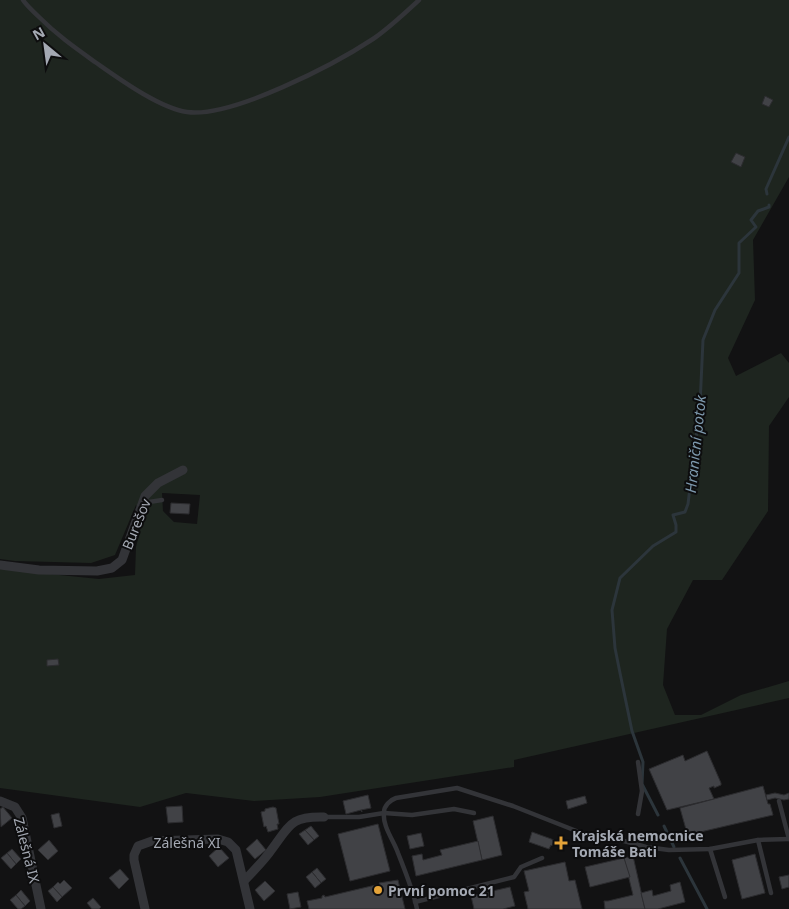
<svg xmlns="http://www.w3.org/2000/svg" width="789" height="909" font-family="'Noto Sans',sans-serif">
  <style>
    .green { fill: #1e251f; fill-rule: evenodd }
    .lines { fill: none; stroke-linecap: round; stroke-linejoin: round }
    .stream { stroke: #2c353b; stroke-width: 3 }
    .building { fill: #414246; stroke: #2c2c2f }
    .service { stroke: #333438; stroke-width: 4.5 }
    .minor { stroke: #333438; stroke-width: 9 }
    .poi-dot { fill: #e4a339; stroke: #0d0d0e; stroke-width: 2 }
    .labels { text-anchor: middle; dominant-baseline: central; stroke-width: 4; stroke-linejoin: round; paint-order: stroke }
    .street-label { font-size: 14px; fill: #a4a9b3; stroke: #0d0d0e }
    .poi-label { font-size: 14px; font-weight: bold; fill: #a4a9b3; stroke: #0d0d0e; text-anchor: start }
    .water-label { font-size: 15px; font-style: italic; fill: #7d98ac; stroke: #0d0d0e }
  </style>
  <rect width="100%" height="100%" fill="#121213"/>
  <path class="green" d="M0 0H789V177L753 240 755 300 728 358 736 376 781 353 789 363V397L769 426 768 511 722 580H693L667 629 663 685 675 715H701L741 695 789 681V698L514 760V767L320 797 254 801 186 793 140 807 0 788V569L99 579 135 575 136 547 143 519 136 505 115 555 91 563 15 561 0 559ZM162 493 200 495 197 524 174 522 163 511Z"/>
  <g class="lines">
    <g class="stream">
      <path d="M767 194 766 189 789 137"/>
      <path d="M658 815 642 784 643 762 632 731 620 673 615 648 612 610 620 578 653 546 676 532V525L673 515 685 512 688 504 700 405 703 340 715 310 739 273V243L756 227 751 220 758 211 769 207V205"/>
      <path d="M664 826 674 847"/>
      <path d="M680 858 707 909"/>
    </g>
  </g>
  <g class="building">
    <path d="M765 96 773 100 769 107 762 104Z"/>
    <path d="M736 153 745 157 741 167 731 162Z"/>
    <path d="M171 503 190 504 189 514 170 513Z"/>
    <path d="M58 659 59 665 47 666V660Z"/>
    <path d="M707 751 721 783V785L714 788V786L709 788 714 799 667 810 649 769 683 755 685 761Z"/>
    <path d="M763 786 768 804H770L773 815 696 833 695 831 687 833 680 808Z"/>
    <path d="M775 793 784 795 789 793V799L784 800 775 798 767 800 766 795Z"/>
    <path d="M368 795 371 808 361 810 362 812 361 810 346 814 343 801Z"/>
    <path d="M585 796 587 803 568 809 566 801Z"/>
    <path d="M182 806 183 822 168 823 166 807Z"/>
    <path d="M3 807 12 818 1 827 0 809Z"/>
    <path d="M273 807 276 808 279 824H277L278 829 268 832 266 826 264 827 261 812 265 811V809Z"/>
    <path d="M59 813 62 826 54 828 51 815Z"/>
    <path d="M493 816 502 855 482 860 473 821Z"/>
    <path d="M378 824 390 871 350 881 338 834Z"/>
    <path d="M311 826 319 836 314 840 305 830Z"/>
    <path d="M305 830 314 840 308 845 299 834Z"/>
    <path d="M532 832 554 840 552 846 551 845 549 849 529 842Z"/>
    <path d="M421 833 424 846 410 849 407 836Z"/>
    <path d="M257 839 266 850 255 859 246 849Z"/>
    <path d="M49 840 58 851 48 860 38 850Z"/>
    <path d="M478 841 482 860 416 876 412 856 422 854 423 860 442 855 440 850Z"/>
    <path d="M219 847 229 858 218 867 209 856Z"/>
    <path d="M12 849 21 859 16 864 7 853Z"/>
    <path d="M7 853 16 864 11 869 1 858Z"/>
    <path d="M755 854 765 893 742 899 732 860Z"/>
    <path d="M633 856 645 909H605L604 901H608L633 895 624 858Z"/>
    <path d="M624 858 630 877 590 887 585 867Z"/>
    <path d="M565 862 569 881 575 880 582 909H528L524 892 529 891 524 871Z"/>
    <path d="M317 868 326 879 321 883 312 872Z"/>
    <path d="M120 869 129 879 119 889 109 878Z"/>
    <path d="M312 872 321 883 315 888 306 877Z"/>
    <path d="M789 875V887L782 889 779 877Z"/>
    <path d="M64 880 72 888 62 897 53 887 58 882 60 884Z"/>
    <path d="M398 880 405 909H309L307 901 322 898V896L324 895 325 897 380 884 379 883Z"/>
    <path d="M265 881 275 891 264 901 255 890Z"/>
    <path d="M680 882 685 902 658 909H645L641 893 652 890 653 896 671 891 670 885Z"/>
    <path d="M53 887 62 897 57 902 48 891Z"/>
    <path d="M510 887 515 906 503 909H474L471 896Z"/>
    <path d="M21 890 30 901 25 906 16 895Z"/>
    <path d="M298 892 301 907 290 909 287 894Z"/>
    <path d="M16 895 25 906 21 909H18L10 900Z"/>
    <path d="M93 898 101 907 99 909H92L87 903Z"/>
  </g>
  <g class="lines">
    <g class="service">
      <path d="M23 0C27 6 33 11 39 17 57 35 74 47 95 62 118 78 159 108 187 112 232 118 335 64 373 39 389 28 404 14 419 0"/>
      <path d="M143 507 149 502 162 500"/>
      <path d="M638 762 642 791 638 814"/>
      <path d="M779 801 789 839"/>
      <path d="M324 817H359L384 813 412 815 454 809 474 813"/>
      <path d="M758 840 771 893"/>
      <path d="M710 849 725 897"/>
      <path d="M415 902 514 877 521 867 542 858"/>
      <path d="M417 909C413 890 405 871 398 853 394 841 382 826 384 812 384 806 390 800 396 798L457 788 513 806 584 834 624 841 646 847 669 850 710 849 758 840 789 839"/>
    </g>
    <g class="minor">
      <path d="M0 565 39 570 97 571 112 568 122 560 145 496 158 483 183 470"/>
      <path d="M0 801 15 807 22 818 41 909"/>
      <path d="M244 881C253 871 264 861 272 849 290 825 291 816 324 817"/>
      <path d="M145 909 134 860V855L138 846 152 841 218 839 228 842 236 850 250 909"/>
    </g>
  </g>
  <g class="poi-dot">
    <path d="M558.5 835.5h5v5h5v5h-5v5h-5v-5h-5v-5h5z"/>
    <circle cx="378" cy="890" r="5"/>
  </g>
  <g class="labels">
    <g class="street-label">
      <text transform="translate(136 524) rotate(-68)">Burešov</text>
      <text x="187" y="842">Zálešná XI</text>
      <text transform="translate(27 850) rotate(76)">Zálešná IX</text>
    </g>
    <g class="poi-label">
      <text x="572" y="835">Krajská nemocnice<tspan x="572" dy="16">Tomáše Bati</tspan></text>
      <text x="388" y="890">První pomoc 21</text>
    </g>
    <g class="water-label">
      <text transform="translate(695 444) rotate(-84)">Hraniční potok</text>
    </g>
  </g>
  <g transform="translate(45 45) rotate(331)" stroke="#0d0d0e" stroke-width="4" paint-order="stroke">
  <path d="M0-4L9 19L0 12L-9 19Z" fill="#a4a9b3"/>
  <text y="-8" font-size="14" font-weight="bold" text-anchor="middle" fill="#a4a9b3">N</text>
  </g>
</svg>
